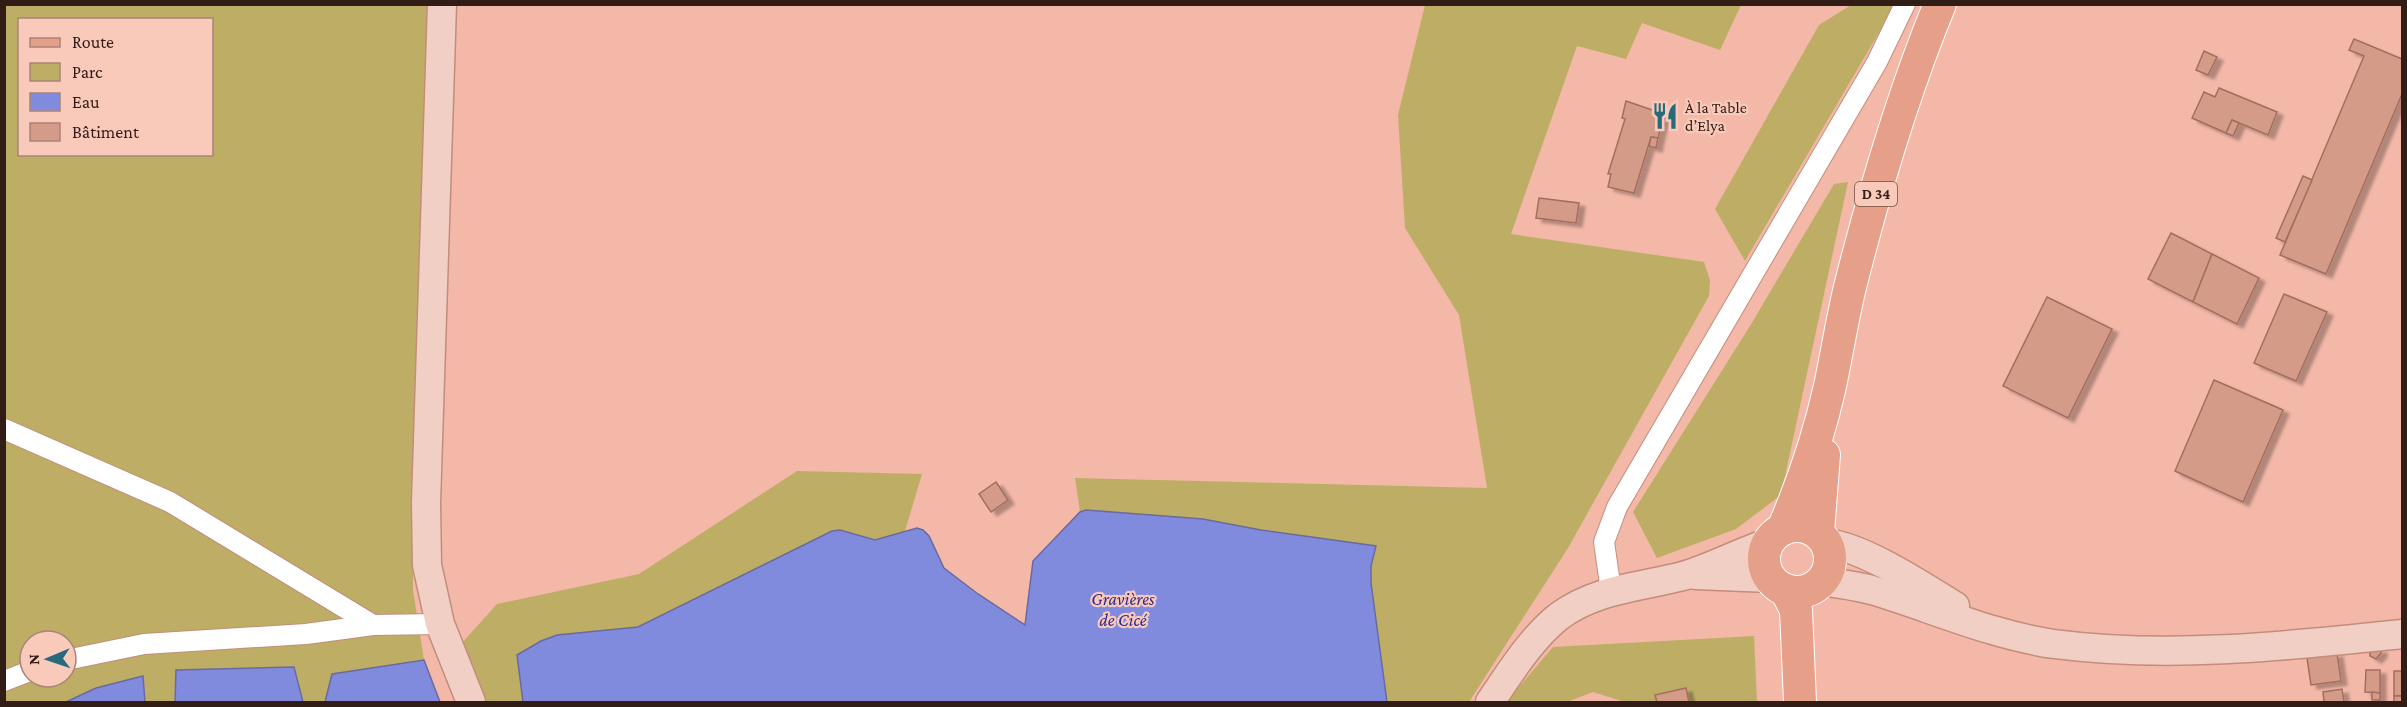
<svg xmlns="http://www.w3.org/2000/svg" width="2407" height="707" font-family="'Crimson Pro',serif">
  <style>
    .green { fill: #beae65; fill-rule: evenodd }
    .water { fill: #818bde; stroke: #696aa2; stroke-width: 1.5 }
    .building { fill: #d49b89; stroke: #a46e5e; stroke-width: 1.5; filter: url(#shadow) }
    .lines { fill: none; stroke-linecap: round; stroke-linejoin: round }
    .street-casing { stroke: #c48c7b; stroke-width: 22 }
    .secondary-casing { stroke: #c48c7b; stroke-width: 31 }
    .primary-casing { stroke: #fff; stroke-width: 34 }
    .street { stroke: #fff; stroke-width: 20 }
    .secondary { stroke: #f2cfc4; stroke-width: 28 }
    .primary { stroke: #e69f89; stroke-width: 32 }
    .labels { text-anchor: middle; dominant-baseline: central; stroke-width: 4.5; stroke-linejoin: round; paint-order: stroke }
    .shield { fill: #f9c9ba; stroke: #6e5047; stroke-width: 1.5 }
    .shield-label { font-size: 15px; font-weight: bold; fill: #321c16 }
    .poi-label { font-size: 16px; fill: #321c16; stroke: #f9c9ba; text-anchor: start }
    .water-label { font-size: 18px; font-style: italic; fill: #302b8b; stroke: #f9c9ba }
  </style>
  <defs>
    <filter id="shadow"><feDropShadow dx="6" dy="4" stdDeviation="1.5" flood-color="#0004"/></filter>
  </defs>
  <rect width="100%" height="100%" fill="#f3b8a7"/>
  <g class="green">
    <path d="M4 5H427L413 523V590L424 660 332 674 325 702H303L295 668 176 670 175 702H145L142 676 96 688 66 702H5ZM20 20H212V154H20ZM30 641H66V677H30Z"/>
    <path d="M1425 5H1741L1720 50 1642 23 1626 59 1577 46 1511 234 1704 262 1710 280 1709 296 1568 548 1469 702H1387L1371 583V566L1376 546 1261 530 1203 519 1086 510 1080 512 1075 478 1487 488 1459 315 1405 228 1398 115Z"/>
    <path d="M1851 5H1891L1894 7 1745 261 1715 209 1819 25Z"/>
    <path d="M1848 182 1781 495 1736 529 1657 558 1633 512 1750 326 1834 184Z"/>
    <path d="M797 471 922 474 905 531 875 540 840 530 832 531 638 627 602 631 521 679 523 702H486L462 643 497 604 639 574Z"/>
    <path d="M1754 636 1757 702H1625L1593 692 1567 702H1506L1553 647Z"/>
  </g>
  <g class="water">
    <path d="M1086 510 1203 519 1261 530 1376 546 1371 566V583L1387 702H523L517 655 541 641 557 635 638 627 832 531 840 530 875 540 917 528 923 530 929 536 944 568 978 594 1025 625 1033 561 1080 512Z"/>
    <path d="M424 660 440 702H325L332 674Z"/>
    <path d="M294 667 303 702H175L176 670Z"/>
    <path d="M143 676 145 702H66L96 688Z"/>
  </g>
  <g class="building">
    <path d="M2354 39 2402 59V94L2326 274 2280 255 2364 56 2349 50Z"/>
    <path d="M2204 51 2217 57 2208 75 2196 70Z"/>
    <path d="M2219 88 2277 112 2268 135 2232 120 2226 133 2192 118 2204 92 2215 97Z"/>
    <path d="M1626 101 1664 114 1658 138 1651 137 1634 193 1608 187 1611 174H1608L1625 119 1622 118Z"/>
    <path d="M2232 120 2239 123 2233 136 2226 133Z"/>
    <path d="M1651 137 1658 138 1656 148 1649 146Z"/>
    <path d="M2303 176 2312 180 2285 242 2276 238Z"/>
    <path d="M1539 198 1579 203 1576 223 1536 218Z"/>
    <path d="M2171 233 2212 254 2193 302 2148 279Z"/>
    <path d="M2212 254 2259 278 2237 324 2193 302Z"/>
    <path d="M2284 294 2327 312 2296 381 2254 363Z"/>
    <path d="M2047 297 2112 329 2068 418 2003 386Z"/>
    <path d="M2214 380 2283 410 2243 502 2175 471Z"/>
    <path d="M996 482 1008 500 991 512 979 494Z"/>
    <path d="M2381 649V653L2376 659 2370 656V650Z"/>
    <path d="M2337 653 2341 681 2311 685 2307 658Z"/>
    <path d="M2366 670H2380V693L2365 692Z"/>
    <rect x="2394" y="671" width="8" height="25"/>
    <path d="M1686 688 1689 702H1657L1655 695Z"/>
    <path d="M2342 689 2344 702H2324L2323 692Z"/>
    <path d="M2372 692 2380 693V700H2372Z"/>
    <rect x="2394" y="696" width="8" height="6"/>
  </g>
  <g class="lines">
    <defs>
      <g id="street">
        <path d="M4 429 170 502 373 625"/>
        <path d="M1611 591 1604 542 1617 507 1877 62 1905 4"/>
        <path d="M66 660 144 644 306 634 373 625 440 624"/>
        <path d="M4 681 30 671"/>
      </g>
      <g id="secondary">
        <path d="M442 4 426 503 427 565 440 624 471 702"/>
        <path d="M1827 543C1865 548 1921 585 1955 606"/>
        <path d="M1696 575 1770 578"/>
        <path d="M1822 581C1839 584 1859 586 1875 591 1934 609 1992 635 2054 644 2170 659 2287 646 2402 634"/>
        <path d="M1490 702C1510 673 1530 640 1558 617 1595 589 1640 587 1683 576 1711 568 1740 552 1768 543"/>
      </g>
      <g id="primary">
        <circle cx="1797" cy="559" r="33"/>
        <path d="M1783 529C1803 483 1819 435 1830 386 1837 353 1842 320 1850 287 1874 192 1902 96 1940 4"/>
        <path d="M1818 532 1824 455"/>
        <path d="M1786 590 1796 610 1800 702"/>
      </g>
    </defs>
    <use href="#street" class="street-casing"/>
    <use href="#secondary" class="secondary-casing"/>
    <use href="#primary" class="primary-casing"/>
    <use href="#street" class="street"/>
    <use href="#secondary" class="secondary"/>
    <use href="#primary" class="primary"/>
  </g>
  <defs>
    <symbol id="restaurant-bare" viewBox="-9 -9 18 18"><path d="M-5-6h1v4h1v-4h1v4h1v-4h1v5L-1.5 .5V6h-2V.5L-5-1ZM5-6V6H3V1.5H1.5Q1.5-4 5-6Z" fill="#266a7b" stroke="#f9c9ba" stroke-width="2.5" paint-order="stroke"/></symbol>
  </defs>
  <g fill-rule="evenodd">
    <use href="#restaurant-bare" x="1646" y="97" width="38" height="38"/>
  </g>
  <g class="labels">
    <rect class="shield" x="1855" y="182" width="42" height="24" rx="4.5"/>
    <g class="shield-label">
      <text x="1876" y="194">D 34</text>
    </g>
    <g class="poi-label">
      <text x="1685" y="107">À la Table<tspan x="1685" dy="18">d’Elya</tspan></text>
    </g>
    <g class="water-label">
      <text x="1123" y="599">Gravières<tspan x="1123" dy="21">de Cicé</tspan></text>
    </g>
  </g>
  <rect width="2407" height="707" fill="none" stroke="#321c16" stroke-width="12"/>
  <rect x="18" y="18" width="195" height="138" fill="#f9c9ba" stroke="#a98478" stroke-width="1.5"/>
  <rect x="30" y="38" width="30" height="9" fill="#e69f89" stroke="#a98478" stroke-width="1.5"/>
  <text x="72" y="48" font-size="18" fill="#321c16">Route</text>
  <rect x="30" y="63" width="30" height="18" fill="#beae65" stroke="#a98478" stroke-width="1.5"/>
  <text x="72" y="78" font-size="18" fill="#321c16">Parc</text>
  <rect x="30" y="93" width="30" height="18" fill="#818bde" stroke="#a98478" stroke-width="1.5"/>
  <text x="72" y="108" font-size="18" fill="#321c16">Eau</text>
  <rect x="30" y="123" width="30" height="18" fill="#d49b89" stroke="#a98478" stroke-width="1.5"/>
  <text x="72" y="138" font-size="18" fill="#321c16">Bâtiment</text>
  <g transform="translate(48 659) rotate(268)"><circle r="28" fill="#f9c9ba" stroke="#a98478" stroke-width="1.5"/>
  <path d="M0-4.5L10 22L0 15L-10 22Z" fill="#266a7b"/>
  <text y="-9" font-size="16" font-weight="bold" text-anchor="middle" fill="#321c16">N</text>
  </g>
</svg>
